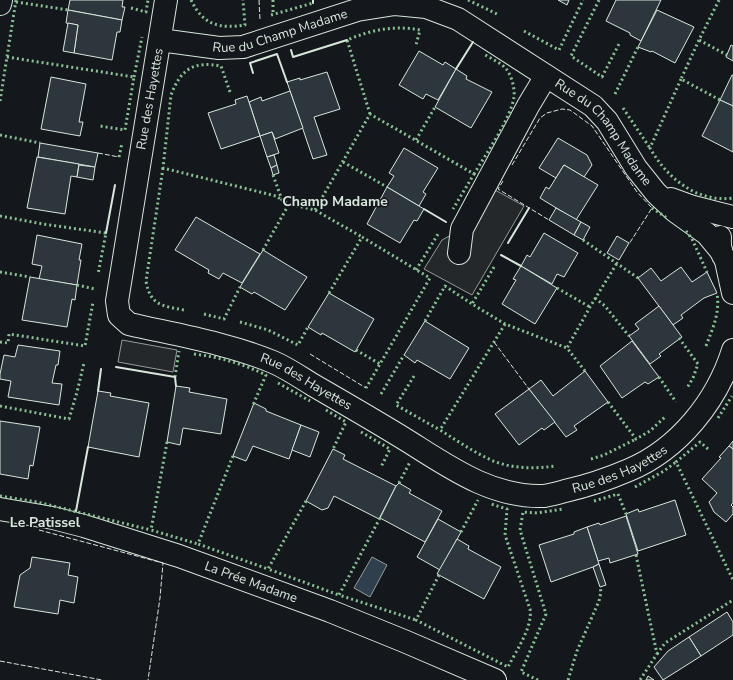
<svg xmlns="http://www.w3.org/2000/svg" width="733" height="680" font-family="'Nunito Sans',sans-serif">
  <style>
    .parking { fill: #24282b; stroke: #939e99 }
    .water { fill: #2f3f4d; stroke: #939e99 }
    .building { fill: #2c363c; stroke: #d8e6dc }
    .lines { fill: none; stroke-linecap: round; stroke-linejoin: round }
    .street-casing { stroke: #d8e6dc; stroke-width: 24 }
    .street { stroke: #14181c; stroke-width: 22 }
    .hedge { stroke: #8ac095; stroke-width: 3; stroke-dasharray: 2 3; stroke-linecap: butt }
    .fence { stroke: #d8e6dc; stroke-width: 1; stroke-dasharray: 5 2; stroke-linecap: butt }
    .wall { stroke: #d8e6dc; stroke-width: 2 }
    .labels { text-anchor: middle; dominant-baseline: central; stroke-width: 3; stroke-linejoin: round; paint-order: stroke }
    .street-label { font-size: 13px; fill: #d8e6dc; stroke: #14181c }
    .neighbourhood-label { font-size: 14px; font-weight: bold; fill: #d8e6dc; stroke: #14181c }
  </style>
  <rect width="100%" height="100%" fill="#14181c"/>
  <g class="parking">
    <path d="M486 185 524 206 472 295 424 269 442 240 462 229Z"/>
    <path d="M122 340 177 350 173 372 118 362Z"/>
  </g>
  <path class="water" d="M372 557 387 565 370 597 354 588Z"/>
  <g class="building">
    <path d="M70 0H123L122 7H125L122 20 68 10Z"/>
    <path d="M558 0H569L567 5Z"/>
    <path d="M616 0H661L641 41 630 35V33L606 21Z"/>
    <path d="M68 10 122 20 120 32H117L112 60 74 53 78 25 66 23Z"/>
    <path d="M657 10 694 27 675 63 652 51 651 52 638 47Z"/>
    <path d="M68 23 78 25 74 53 63 51Z"/>
    <path d="M731 45 733 46V61L726 57Z"/>
    <path d="M419 51 443 65 445 62 456 69 438 100 426 94 423 99 399 85Z"/>
    <path d="M456 69 467 76 466 79 492 92 471 128 435 107Z"/>
    <path d="M327 72 340 109 314 117 327 155 313 159 287 82 300 78V80Z"/>
    <path d="M732 75H733V106L720 100Z"/>
    <path d="M51 77 86 84 79 122H83L80 136 41 129Z"/>
    <path d="M290 91 303 128 275 139 272 132 260 136 249 102 261 97 262 101Z"/>
    <path d="M247 96 260 136 221 149 208 113 236 104 235 100Z"/>
    <path d="M720 100 733 106V152L702 136Z"/>
    <path d="M272 132 279 153 267 157 260 136Z"/>
    <path d="M558 138 587 155 592 165 584 177 564 165 556 178 539 168Z"/>
    <path d="M40 143 98 153 95 167 38 157Z"/>
    <path d="M404 148 438 168 423 192 426 194 419 206 387 187 394 176 389 173Z"/>
    <path d="M274 155 277 165 271 168 267 157Z"/>
    <path d="M37 157 79 164 77 177 71 176 65 214 27 208Z"/>
    <path d="M79 165 95 167 93 180 77 177Z"/>
    <path d="M277 165 279 173 273 175 271 168Z"/>
    <path d="M564 165 598 185 576 220 540 198 546 187 549 189Z"/>
    <path d="M387 187 424 209 417 221 414 220 400 243 367 224Z"/>
    <path d="M556 208 581 222 574 235 549 220Z"/>
    <path d="M196 217 260 254 242 283 223 273 219 279 208 273 209 270 175 250Z"/>
    <path d="M581 222 590 227 583 240 574 235Z"/>
    <path d="M544 233 578 253 564 277 557 274 552 284 521 266 527 255 530 257Z"/>
    <path d="M37 235 82 244 79 260H81L77 285 39 279 42 266 32 264Z"/>
    <path d="M617 236 629 243 619 260 607 253Z"/>
    <path d="M263 250 307 277 285 310 254 292 252 294 240 287Z"/>
    <path d="M521 266 557 288 535 324 502 304 516 280 513 279Z"/>
    <path d="M681 267 692 282 707 272 717 293 704 298 681 315 683 318 673 325 638 278 651 268 661 281Z"/>
    <path d="M30 277 77 285 75 300 72 299 67 327 22 320Z"/>
    <path d="M329 293 374 319 355 352 322 333 321 335 308 327Z"/>
    <path d="M659 306 682 337 659 354 661 356 650 364 629 336 639 329 635 324Z"/>
    <path d="M425 321 469 348 450 379 417 360 415 363 404 355Z"/>
    <path d="M632 341 659 377 648 384 645 382 622 398 600 366Z"/>
    <path d="M18 345 60 351 58 365H56L52 383 62 384 59 405 8 397 11 381 0 379V374L4 355 15 357Z"/>
    <path d="M585 371 608 402 574 426 577 430 566 437 529 389 541 380 553 396Z"/>
    <path d="M176 386 190 388 189 392 227 399 221 434 183 428 180 445 167 442Z"/>
    <path d="M529 389 555 422 544 430 542 428 519 445 495 414Z"/>
    <path d="M98 391 111 393 110 396 149 403 139 457 88 447Z"/>
    <path d="M254 403 266 409V411L301 425 289 459 253 446 246 461 233 456Z"/>
    <path d="M0 421 40 427 33 466 30 465 28 479 0 474Z"/>
    <path d="M301 425 319 432 310 457 292 450Z"/>
    <path d="M733 441V449L729 446Z"/>
    <path d="M729 446 733 449V503L731 505 733 507V514L726 522 714 512 709 502 717 493 702 479 721 458 719 457Z"/>
    <path d="M333 449 345 455 343 459 396 486 379 519 334 496 328 508 322 510 306 501Z"/>
    <path d="M399 483 411 490 409 493 442 511 425 542 380 518 396 486Z"/>
    <path d="M675 500 686 535 638 551 626 514 638 509 639 512Z"/>
    <path d="M626 516 638 554 610 563 609 558 598 561 587 527 599 523 600 525Z"/>
    <path d="M438 519 461 532 440 570 417 557Z"/>
    <path d="M587 527 599 564 593 567 551 582 539 545 574 534V532Z"/>
    <path d="M457 539 469 546 468 549 501 567 484 599 437 574Z"/>
    <path d="M32 557 70 563 68 575 78 577 74 603 60 600 58 614 14 607 20 575 30 568Z"/>
    <path d="M599 564 606 585 600 587 593 567Z"/>
    <path d="M727 612 733 622V635L701 656 689 637Z"/>
    <path d="M689 637 701 656 663 680 654 667 668 651Z"/>
    <path d="M648 676 654 680H646Z"/>
  </g>
  <g class="lines">
    <defs>
      <g id="street">
        <path id="s1" d="M166 0 117 301 119 315 129 324C177 335 227 343 273 362 287 368 300 377 313 385 346 404 379 423 411 443 452 469 494 498 544 496 551 495 558 493 565 491 587 486 608 479 629 470 679 449 717 401 733 350"/>
        <path d="M0 4 1 0"/>
        <path id="s2" d="M160 40 219 48 243 47 357 10 395 4 426 7 458 19 593 106 607 121 636 168 656 193 675 211 707 234 721 251"/>
        <path d="M671 199 693 207 733 217"/>
        <path d="M720 237C719 250 722 259 733 266"/>
        <path d="M459 253 462 229 528 106 546 76"/>
        <path d="M726 261 733 293"/>
        <path id="s3" d="M0 509 53 518 84 526 179 556 330 611 404 641 495 680"/>
      </g>
    </defs>
    <use href="#street" class="street-casing"/>
    <use href="#street" class="street"/>
    <g class="hedge">
      <path d="M191 0C203 25 219 29 245 25L243 0"/>
      <path d="M273 0V15"/>
      <path d="M468 0 497 14"/>
      <path d="M599 0 571 56 602 77 620 42"/>
      <path d="M719 0 699 40 727 55"/>
      <path d="M16 2 68 10"/>
      <path d="M131 8 146 12 148 0"/>
      <path d="M271 15 313 3"/>
      <path d="M524 31 559 50 583 0"/>
      <path d="M699 40 681 79 720 100"/>
      <path d="M7 57 134 77 125 130 100 126"/>
      <path d="M134 77 142 37"/>
      <path d="M681 79 650 148C667 178 697 203 733 198"/>
      <path d="M230 92 221 66C193 61 181 69 171 95L163 168 276 196 282 200"/>
      <path d="M615 94 638 47"/>
      <path d="M0 101 16 0"/>
      <path d="M623 108 650 148"/>
      <path d="M370 114 347 40C371 30 394 25 420 30L416 45"/>
      <path d="M0 135 40 143"/>
      <path d="M416 140 435 107"/>
      <path d="M119 157 122 143"/>
      <path d="M343 162 387 187"/>
      <path d="M163 168 146 281C150 305 162 306 184 310"/>
      <path d="M474 174C486 154 511 118 514 97 515 89 512 77 507 70 502 63 491 59 484 54"/>
      <path d="M273 175 282 200 289 204"/>
      <path d="M652 208 667 218"/>
      <path d="M315 210 370 114 474 174 453 209"/>
      <path d="M0 216 43 224 106 233 98 274"/>
      <path d="M686 231 692 239 707 272"/>
      <path d="M583 240 638 278"/>
      <path d="M263 250 289 204 315 210 362 237"/>
      <path d="M494 267 472 304 505 324 567 348"/>
      <path d="M416 270 438 234"/>
      <path d="M0 272 30 277"/>
      <path d="M77 285 95 289"/>
      <path d="M557 288 590 307"/>
      <path d="M329 293 362 237 430 278 366 388"/>
      <path d="M595 298 605 306 629 336"/>
      <path d="M204 314 224 319 240 287"/>
      <path d="M425 321 445 286 472 304"/>
      <path d="M240 322 268 330 298 345 308 327"/>
      <path d="M505 324 440 430C456 440 472 451 489 459 510 469 533 469 556 466"/>
      <path d="M679 338 698 364 693 378 687 388"/>
      <path d="M0 342 8 343 9 334 85 346 93 302"/>
      <path d="M706 346C713 327 720 314 717 293"/>
      <path d="M356 350 380 364"/>
      <path d="M194 354C220 357 243 364 266 375L253 405"/>
      <path d="M585 371 567 348 590 307 617 263"/>
      <path d="M414 376 396 405 440 430"/>
      <path d="M175 377 179 351"/>
      <path d="M659 377 676 402"/>
      <path d="M278 383 310 401"/>
      <path d="M381 394 404 355"/>
      <path d="M608 402 636 439 650 431 666 416"/>
      <path d="M0 406 69 419 77 392 84 363"/>
      <path d="M326 410 346 422 333 449"/>
      <path d="M718 418 732 396"/>
      <path d="M361 432 390 449 381 467"/>
      <path d="M167 442 151 530 198 544"/>
      <path d="M708 449 700 442 676 462 733 580"/>
      <path d="M233 456 198 544 268 569"/>
      <path d="M591 459 604 455 636 439"/>
      <path d="M399 483 410 462"/>
      <path d="M635 487 664 471 676 462"/>
      <path d="M0 496 37 502 151 530"/>
      <path d="M306 501 268 569 339 595"/>
      <path d="M594 501 618 494 626 514"/>
      <path d="M380 518 339 595 416 620"/>
      <path d="M461 532 478 500"/>
      <path d="M636 555 657 654 640 680"/>
      <path d="M439 575 416 620 508 667C516 651 533 627 530 609L505 535 507 509 491 504"/>
      <path d="M657 654 665 643 733 600"/>
      <path d="M538 680 521 672 546 614 520 530 523 512 537 513 563 509"/>
      <path d="M568 680 577 651 599 601 601 592 600 587"/>
    </g>
    <g class="fence">
      <path d="M259 0 260 20"/>
      <path d="M98 153 119 157"/>
      <path d="M512 165 540 118 547 113 562 109 570 110 592 126 637 192 652 208 629 244"/>
      <path d="M503 181 498 189 549 220"/>
      <path d="M494 342 529 389"/>
      <path d="M310 354 366 388"/>
      <path d="M39 530 163 563 160 598 148 680"/>
      <path d="M0 661 102 680"/>
    </g>
    <g class="wall">
      <path d="M313 3V0"/>
      <path d="M291 50 293 57 347 40"/>
      <path d="M456 69 473 42"/>
      <path d="M253 73 250 63 277 54 287 82"/>
      <path d="M424 209 446 222"/>
      <path d="M106 233 115 185"/>
      <path d="M508 243 529 208"/>
      <path d="M501 255 521 266"/>
      <path d="M116 367 175 377 176 386"/>
      <path d="M98 391 101 369"/>
      <path d="M76 511 88 447"/>
    </g>
  </g>
  <g class="labels">
    <g class="street-label">
      <text stroke="none"><textPath href="#s2" startOffset="123">Rue du Champ Madame</textPath></text>
      <text transform="translate(150 99) rotate(-80)">Rue des Hayettes</text>
      <text stroke="none"><textPath href="#s2" startOffset="494">Rue du Champ Madame</textPath></text>
      <text stroke="none"><textPath href="#s1" startOffset="520">Rue des Hayettes</textPath></text>
      <text stroke="none"><textPath href="#s1" startOffset="868">Rue des Hayettes</textPath></text>
      <text stroke="none"><textPath href="#s3" startOffset="262">La Prée Madame</textPath></text>
    </g>
    <g class="neighbourhood-label">
      <text x="335" y="201">Champ Madame</text>
      <text x="45" y="522">Le Patissel</text>
    </g>
  </g>
</svg>
